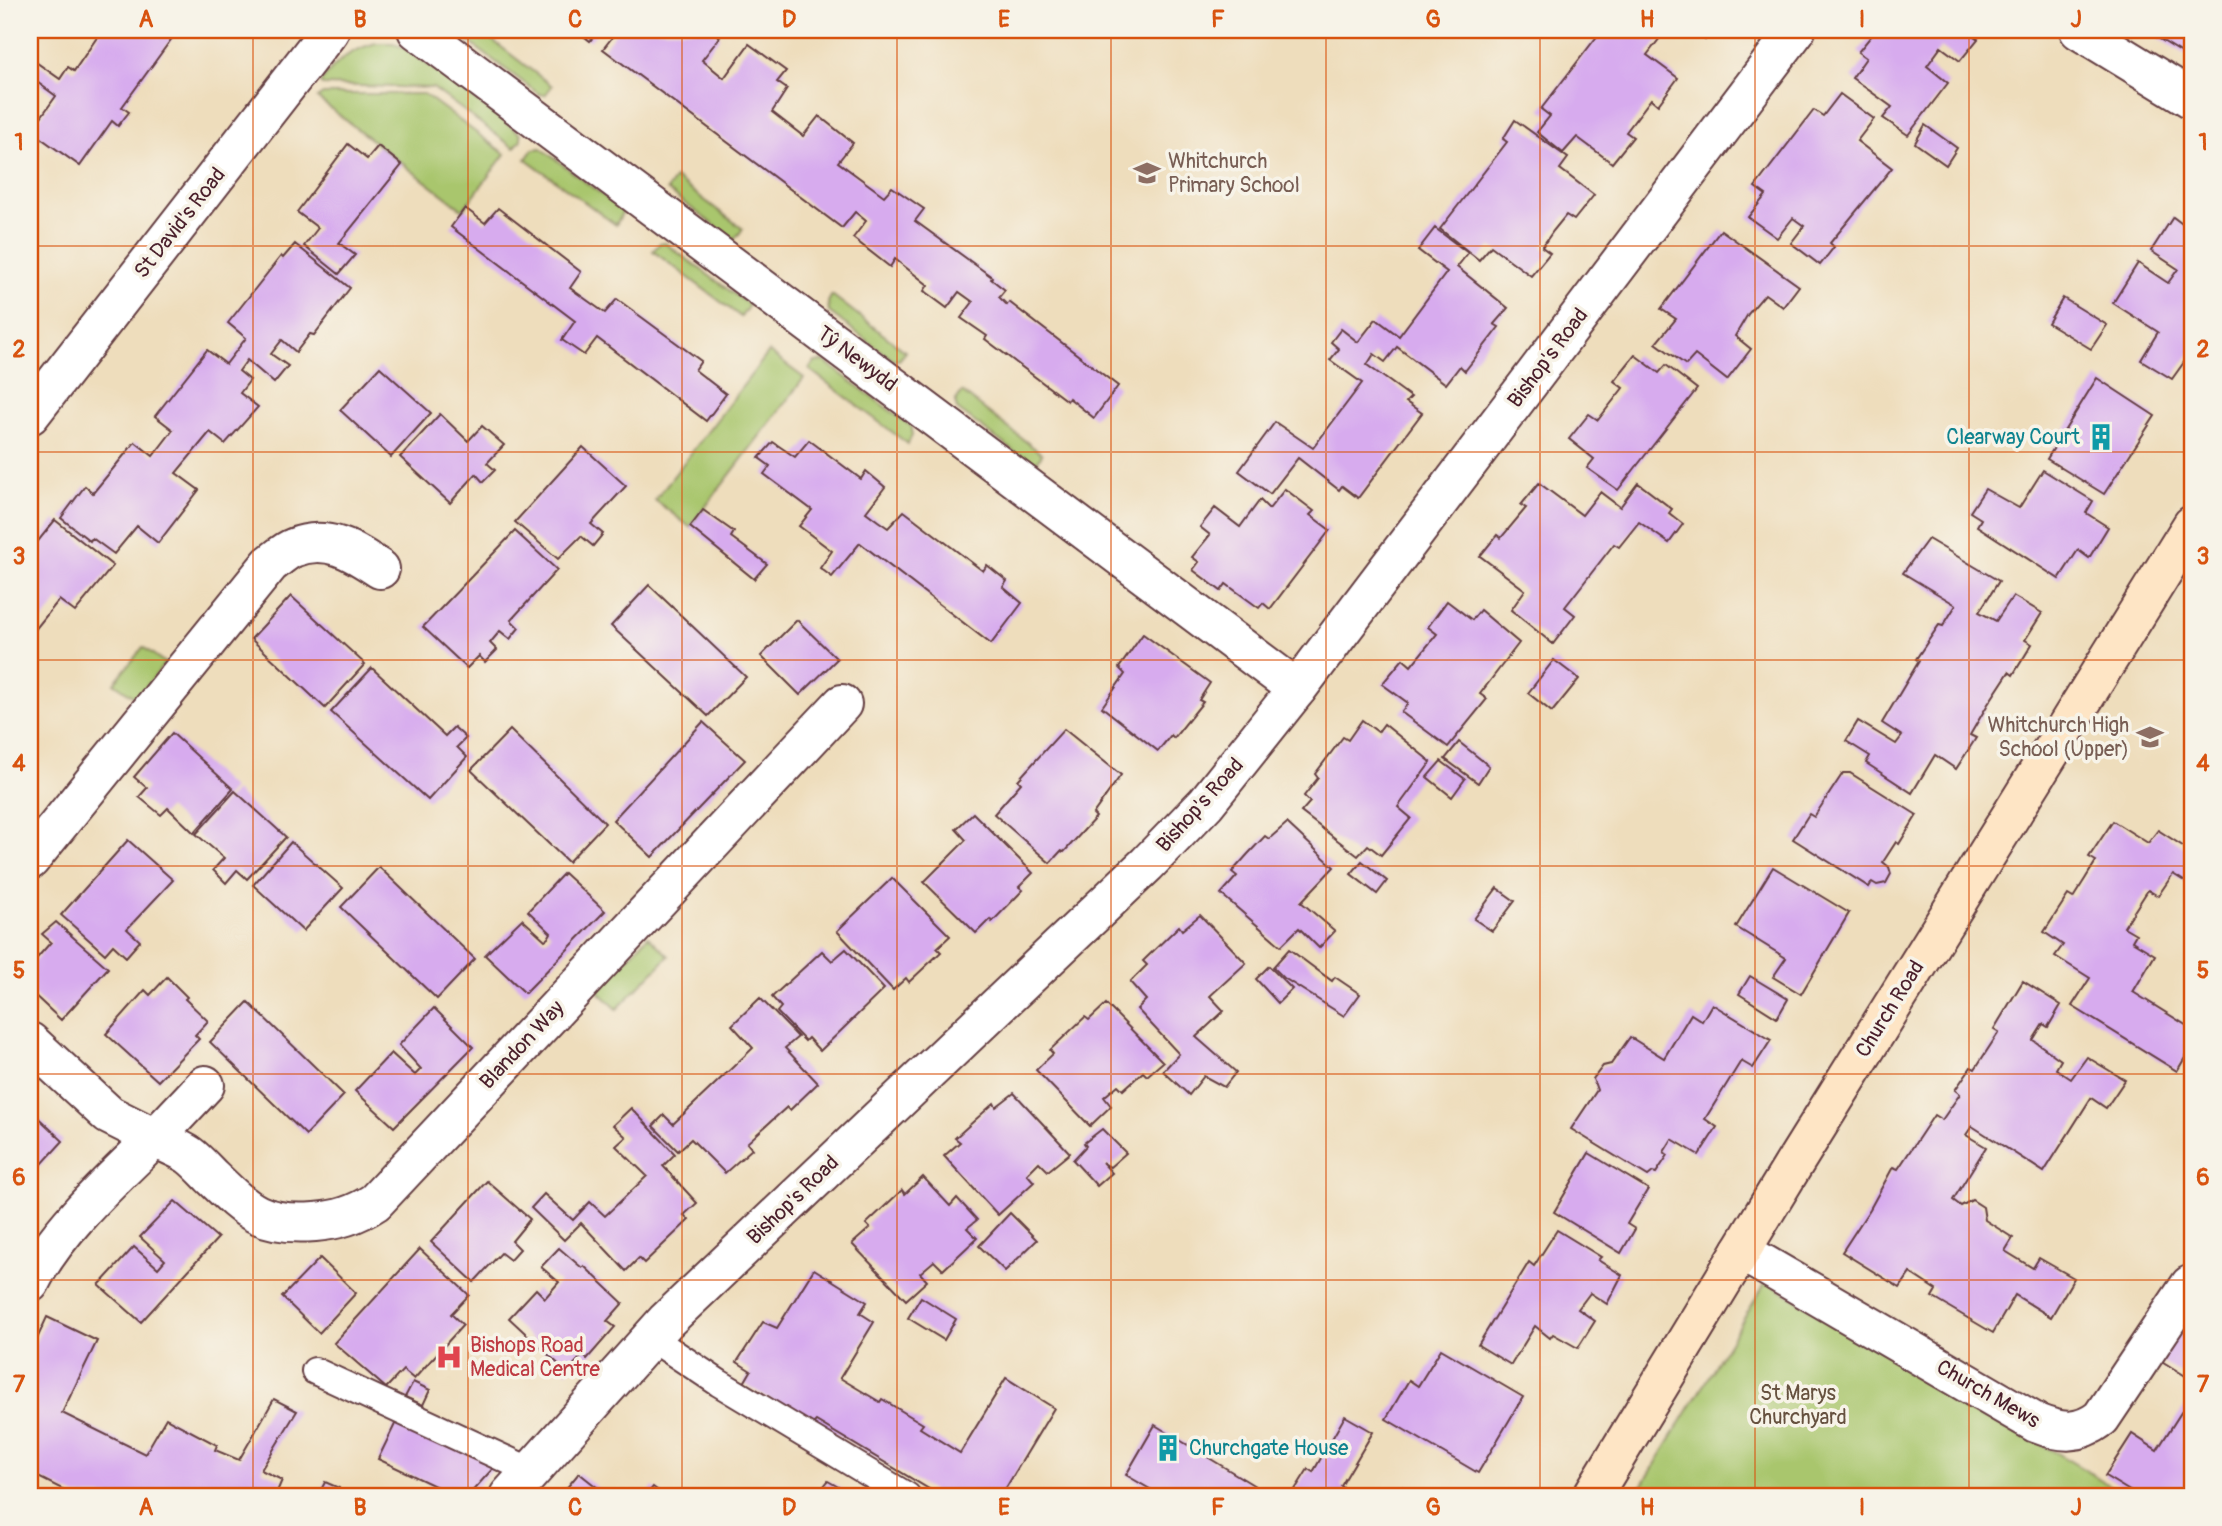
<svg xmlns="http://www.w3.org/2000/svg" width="2222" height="1526" font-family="Pangolin,sans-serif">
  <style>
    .green { fill: #a9c66d; stroke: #7a724c; stroke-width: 2 }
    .building { fill: #d7abee }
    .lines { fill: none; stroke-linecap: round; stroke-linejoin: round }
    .lane-casing { stroke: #633c41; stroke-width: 30 }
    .street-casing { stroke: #633c41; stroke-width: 42 }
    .secondary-casing { stroke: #633c41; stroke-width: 42 }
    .lane { stroke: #fff; stroke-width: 26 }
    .street { stroke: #fff; stroke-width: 38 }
    .secondary { stroke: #fee5c5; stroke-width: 38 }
    .grid { fill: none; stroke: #d8530f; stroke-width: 2; stroke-opacity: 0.55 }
    .labels { text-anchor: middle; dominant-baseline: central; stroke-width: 7; stroke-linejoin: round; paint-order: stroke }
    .education-label { font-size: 21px; fill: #785e54; stroke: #f7f3e8; text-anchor: start }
    .street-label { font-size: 21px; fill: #4a1f2b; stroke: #f7f3e8 }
    .culture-label { font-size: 21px; fill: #0d838f; stroke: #f7f3e8; text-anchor: end }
    .health-label { font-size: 21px; fill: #be3a42; stroke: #f7f3e8; text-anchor: start }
    .park-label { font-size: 21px; fill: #66513f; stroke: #f7f3e8 }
    .neatline { fill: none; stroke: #d8530f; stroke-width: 2.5 }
    .grid-label { font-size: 23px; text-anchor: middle; font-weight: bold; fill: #d8530f }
  </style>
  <rect width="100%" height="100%" fill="#f7f3e8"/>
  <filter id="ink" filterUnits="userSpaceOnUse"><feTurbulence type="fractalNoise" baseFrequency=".0143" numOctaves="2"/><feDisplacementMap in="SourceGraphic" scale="14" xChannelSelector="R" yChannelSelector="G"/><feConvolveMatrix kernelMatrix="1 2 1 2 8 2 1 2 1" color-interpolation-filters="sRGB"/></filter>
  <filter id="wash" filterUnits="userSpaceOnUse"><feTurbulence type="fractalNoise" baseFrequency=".00686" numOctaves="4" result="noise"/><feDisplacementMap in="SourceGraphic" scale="28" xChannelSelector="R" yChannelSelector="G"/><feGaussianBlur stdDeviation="1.57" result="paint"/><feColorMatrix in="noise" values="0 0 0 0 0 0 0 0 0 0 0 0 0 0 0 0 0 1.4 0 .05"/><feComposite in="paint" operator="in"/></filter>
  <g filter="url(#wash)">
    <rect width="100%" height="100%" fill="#eeddbc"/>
    <g class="green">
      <path d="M473 30H479L552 86 545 95 539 94 469 42 467 37Z"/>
      <path d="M376 43H393L406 49 521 134V140L514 148 433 88 322 85 320 83C338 60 348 51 376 43Z"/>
      <path d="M323 94H424L505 154 463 210 317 98Z"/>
      <path d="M541 148 623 211 616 225 526 159 533 149Z"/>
      <path d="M675 178 743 229 734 240 667 190Z"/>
      <path d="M660 243H665L749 305 741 317 653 251Z"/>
      <path d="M832 295 906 352 899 360H893L829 312 828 302Z"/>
      <path d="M769 352 804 378 690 527 655 500Z"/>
      <path d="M824 361 912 427V435L908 444 809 369 815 362Z"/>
      <path d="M962 392 1042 454 1036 464H1031L957 409 955 402Z"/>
      <path d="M143 647 165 663 137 699 114 683Z"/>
      <path d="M648 936 669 956 617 1009 598 991Z"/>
      <path d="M1766 1282 2087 1471 2127 1496H1636Z"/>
    </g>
    <g id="blocks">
      <g class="building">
        <path d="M96 30H178L122 107 129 112 118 126 112 121 80 166 31 131 56 96 30 77V58L60 79 68 67 74 71 100 33Z"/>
        <path d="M576 30H599L590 41Z"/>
        <path d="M618 30H709L720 37 702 60 724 78 749 44 786 71 777 82 787 89 772 112 803 136 819 116 853 143 838 162 884 196 892 187 924 209 915 221 992 277 991 279 1005 290 999 297 1007 305 1009 302 1118 386 1094 418 1069 398 1067 401 985 339 987 336 961 318 973 302 959 292 947 308 924 291 928 285 895 259 890 267 853 238 866 221 855 212 842 228 603 49Z"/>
        <path d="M1602 30H1666L1647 55 1678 78 1658 105 1651 99 1626 132 1633 137 1612 163 1577 137 1563 153 1537 132 1550 116 1541 109Z"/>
        <path d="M1691 30H1713L1705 40Z"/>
        <path d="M1876 30H1966L1978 39 1960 61 1941 47 1927 66 1948 83 1908 135 1883 118 1892 107 1852 78 1866 58 1858 52Z"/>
        <path d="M2145 30H2192V59Z"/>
        <path d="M1840 94 1874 119 1857 141 1892 168 1830 243 1834 247 1820 265 1791 243 1804 226 1793 218 1777 238 1748 217 1766 195 1755 187 1814 110 1823 116Z"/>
        <path d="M1515 120 1568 158 1560 169 1594 195 1574 220 1566 215 1553 231 1542 247 1550 253 1531 276 1491 246 1479 260 1440 229 1507 142 1503 139Z"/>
        <path d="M1925 125 1957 148 1946 165 1915 143Z"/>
        <path d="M348 144 367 159 378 146 402 165 339 243 355 255 339 274 304 246 318 228 297 212Z"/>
        <path d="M30 147 39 153 30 166Z"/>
        <path d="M465 208 485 223 498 208 581 272 570 288 605 313 617 299 701 361 695 370 726 394 706 421 597 338 584 355 562 340 575 321 451 227Z"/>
        <path d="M2192 214V351L2172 379 2141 360 2158 332 2113 303 2138 263 2168 283 2178 269 2151 251 2173 217 2185 226Z"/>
        <path d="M1435 228 1468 253 1457 267 1508 308 1494 324 1499 327 1465 371 1460 366 1446 384 1397 347 1385 362 1374 354 1367 365 1411 397 1406 402 1422 413 1358 498 1342 486 1339 490 1298 458 1270 494 1239 471 1275 422 1313 448 1362 383 1330 360 1339 349 1331 342 1341 329 1358 342 1376 319 1399 336 1447 272 1418 250Z"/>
        <path d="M1721 230 1799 286 1783 307 1765 294 1748 314 1735 336 1751 349 1727 380 1695 355 1686 365 1656 343 1676 319 1661 309Z"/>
        <path d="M295 244 350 288 314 335 310 334 296 352 282 340 271 354 288 366 274 383 247 360 239 371 250 380 240 393 258 407 225 444 210 432 176 473 199 490 158 543 137 526 114 554 92 538 90 541 61 518 85 486 93 493 135 442 153 456 173 430 155 416 207 350 226 364 246 338 228 323 281 256 283 258Z"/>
        <path d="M2063 298 2107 325 2091 349 2048 323Z"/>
        <path d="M1635 355 1659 373 1666 365 1697 389 1618 490 1587 468 1594 459 1569 439 1589 414 1598 420 1623 388 1614 381Z"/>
        <path d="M380 367 431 413 391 457 340 410Z"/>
        <path d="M2097 378 2155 416 2104 494 2047 459Z"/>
        <path d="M440 414 468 441 482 426 504 445 487 463 495 470 483 482 476 474 450 503 400 457Z"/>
        <path d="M809 440 861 479 866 471 885 487 866 512 878 521 888 528 904 511 983 571 987 565 1007 581 1003 587 1022 603 991 644 860 543 832 577 820 568 832 551 799 526 812 510 764 474 770 466 759 458 773 442 795 457Z"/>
        <path d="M583 447 626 486 591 524 603 534 593 546 581 536 558 559 515 522Z"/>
        <path d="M2043 470 2093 501 2086 513 2108 527 2089 558 2078 550 2059 579 1977 526 1981 519 1970 512 1985 489 2019 508Z"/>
        <path d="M1539 483 1582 515 1600 492 1620 507 1638 483 1672 509 1669 513 1683 524 1669 543 1639 522 1619 547 1614 544 1565 607 1575 615 1553 644 1511 610 1525 590 1480 556 1497 535 1501 538 1526 508 1521 505Z"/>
        <path d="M1285 489 1314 511 1310 515 1330 530 1270 609 1263 603 1259 608 1226 584 1221 591 1193 570 1199 562 1192 557 1210 535 1200 527 1215 508 1240 527 1260 500 1269 509Z"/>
        <path d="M703 510 734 532 731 537 767 564 754 579 690 527Z"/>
        <path d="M55 520 113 566 75 612 59 600 30 636V551Z"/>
        <path d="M515 531 557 570 511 620 519 628 510 639 500 631 490 643 497 650 485 662 479 656 467 668 423 627Z"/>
        <path d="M1928 539 1999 581 1979 612 1996 621 2013 596 2042 613 2025 640 2032 644 2013 675 2009 672 1988 704 1970 735 1976 738 1956 769 1935 755 1912 793 1866 763 1870 756 1846 741 1858 721 1896 744 1902 736 1882 723 1919 661 1916 659 1939 625 1943 626 1956 605 1903 573Z"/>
        <path d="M649 585 746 677 708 716 611 626Z"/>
        <path d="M291 596 365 664 325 708 251 639Z"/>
        <path d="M1447 601 1472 620 1480 610 1519 643 1480 694 1487 699 1448 747 1401 712 1408 703 1382 684 1403 659 1411 666 1437 634 1428 627Z"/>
        <path d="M797 620 837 659 800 695 761 656Z"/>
        <path d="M1143 634 1210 683 1199 700 1203 702 1174 738 1171 735 1158 751 1102 707 1125 674 1119 668Z"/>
        <path d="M1554 660 1579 679 1552 712 1528 693Z"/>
        <path d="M372 668 445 736 454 727 466 738 457 747 467 757 428 800 331 712Z"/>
        <path d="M1362 720 1378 732 1384 724 1431 762 1398 807 1411 818 1381 855 1368 845 1358 856 1301 812 1310 802 1304 796 1318 778 1315 774 1343 737 1348 740Z"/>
        <path d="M703 722 745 760 652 857 613 820Z"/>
        <path d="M1064 729 1121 775 1093 814 1096 817 1064 852 1061 851 1050 863 994 814 1021 783 1018 780Z"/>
        <path d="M510 730 605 823 568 862 471 770Z"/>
        <path d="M172 733 233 789 194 833 168 808 161 815 139 797 147 788 134 777Z"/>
        <path d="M1459 742 1489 766 1478 783 1445 759Z"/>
        <path d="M1441 761 1465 779 1452 797 1427 777Z"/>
        <path d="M1843 773H1850L1917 815 1899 844 1896 842 1883 862 1889 867 1891 874 1886 883 1877 885 1872 882 1869 887 1793 839 1809 814 1814 817Z"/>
        <path d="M235 791 286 837 247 879 237 870 226 883 213 870 224 858 196 834Z"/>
        <path d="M973 813 1033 873 1019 887 1023 890 992 922 990 919 976 933 924 882 966 840 956 829Z"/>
        <path d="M2113 821 2148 843 2158 830 2192 852V886L2173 874 2158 896 2148 890 2124 927 2136 934 2132 941 2155 955 2133 992 2192 1029V1046L2177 1071 2072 1006 2090 978 2055 956 2063 945 2044 932 2068 895 2073 898 2085 879 2096 861 2089 857Z"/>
        <path d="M1287 823 1334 867 1301 902 1335 931 1319 948 1299 928 1281 946 1221 894 1237 876 1232 872 1248 854 1265 836 1269 839Z"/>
        <path d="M128 840 173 880 127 929 140 941 126 957 113 945 105 954 61 915Z"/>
        <path d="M291 842 343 888 303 931 253 885Z"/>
        <path d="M1362 861 1387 881 1377 894 1351 874Z"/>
        <path d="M379 867 475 959 437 999 341 907Z"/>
        <path d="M1773 867 1849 913 1801 994 1773 977 1786 958 1736 927Z"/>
        <path d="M564 873 605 911 525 993 485 955 522 919 545 940 548 938 551 933 528 911Z"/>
        <path d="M892 878 950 936 937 948 941 952 909 982 906 978 893 990 837 931Z"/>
        <path d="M1497 888 1515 901 1492 931 1474 919Z"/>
        <path d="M1200 915 1246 963 1210 996 1224 1011 1196 1037 1236 1072 1224 1087 1204 1076 1189 1095 1163 1071 1179 1054 1137 1009 1146 1000 1130 982 1147 965 1143 961 1179 926 1182 930Z"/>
        <path d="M56 922 108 968 61 1020 30 991V966L51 942 42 934Z"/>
        <path d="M846 949 884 989 820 1051 808 1038 805 1041 777 1012 781 1007 772 997 822 951 832 961Z"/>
        <path d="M1289 949 1332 981 1335 977 1360 994 1344 1016 1284 978 1273 967Z"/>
        <path d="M1269 966 1292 989 1278 1003 1256 979Z"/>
        <path d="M1750 976 1788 999 1777 1018 1739 994Z"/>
        <path d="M167 977 187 997 185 999 208 1021 195 1035 199 1039 158 1081 106 1034 145 990 150 995Z"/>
        <path d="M2023 981 2061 1005 2048 1027 2043 1024 2033 1040 2061 1060 2056 1069 2071 1079 2087 1057 2125 1080 2106 1108 2091 1098 2044 1172 1972 1126 1966 1135 1986 1147 1953 1200 1961 1206 1972 1200 1983 1207 1985 1220 2013 1238 2005 1251 2033 1268 2039 1258 2074 1278 2051 1317 2015 1295 1993 1333 1932 1297 1936 1290 1910 1273 1900 1288 1842 1252 1870 1209 1893 1167 1898 1169 1934 1115 1942 1120 1960 1094 1955 1090 1971 1067 1975 1069 1999 1032 1994 1029Z"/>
        <path d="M760 998 798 1037 785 1048 818 1083 790 1110 787 1107 747 1143 752 1149 725 1173 691 1139 678 1151 653 1126 664 1115 673 1124 753 1048 732 1025Z"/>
        <path d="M248 1002 344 1095 306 1135 210 1042Z"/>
        <path d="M1106 1004 1163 1062 1147 1076 1143 1072 1123 1090 1118 1085 1104 1097 1111 1106 1090 1126 1036 1070 1053 1054 1050 1050 1085 1017 1089 1020Z"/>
        <path d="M1712 1004 1771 1040 1753 1068 1741 1061 1705 1119 1717 1127 1699 1155 1672 1139 1664 1152 1668 1155 1656 1173 1653 1172 1648 1176 1571 1129 1597 1090 1593 1079 1603 1066 1611 1064 1630 1037 1664 1058 1691 1014 1702 1021Z"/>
        <path d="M434 1008 473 1047 394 1127 355 1091 391 1053 415 1075 421 1069 399 1045Z"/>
        <path d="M1014 1093 1070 1153 1048 1171 1039 1162 1027 1174 1034 1182 998 1215 944 1156 960 1142 955 1138 994 1103 996 1107Z"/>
        <path d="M631 1108 675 1154 663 1166 697 1203 684 1215 689 1220 644 1263 639 1258 626 1271 581 1223 564 1240 531 1208 544 1194 573 1220 590 1202 605 1216 647 1176 616 1146 626 1137 613 1125Z"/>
        <path d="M30 1110 63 1141 30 1177Z"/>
        <path d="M1102 1129 1126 1153 1110 1167 1102 1162 1112 1173 1097 1186 1073 1160 1086 1146 1084 1143Z"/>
        <path d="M1589 1153 1648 1189 1627 1224 1635 1229 1621 1253 1554 1212Z"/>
        <path d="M923 1177 950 1206 957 1198 977 1220 967 1228 977 1238 943 1270 934 1261 920 1273 927 1281 906 1300 852 1244 870 1228 866 1224 902 1190 905 1194Z"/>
        <path d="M487 1181 530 1219 512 1241 520 1249 510 1260 501 1253 474 1282 431 1242Z"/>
        <path d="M175 1201 218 1238 141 1322 99 1285 134 1247 158 1268 165 1260 140 1237Z"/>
        <path d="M1010 1213 1037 1240 1005 1271 979 1246Z"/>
        <path d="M1557 1230 1601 1257 1598 1260 1622 1275 1607 1304 1590 1293 1578 1309 1595 1321 1578 1348 1553 1334 1550 1338 1535 1326 1511 1365 1478 1345 1529 1262 1534 1266Z"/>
        <path d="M559 1248 582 1268 584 1266 623 1303 607 1321 615 1327 587 1359 583 1355 567 1372 509 1318 536 1289 545 1298 559 1282 541 1267Z"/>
        <path d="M420 1249 469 1295 451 1314 463 1325 414 1379 403 1370 386 1388 334 1343Z"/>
        <path d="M320 1258 356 1293 319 1333 282 1297Z"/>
        <path d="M814 1269 867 1302 860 1313 874 1322 840 1378 880 1402 882 1399 923 1424 920 1428 960 1453 1006 1378 1054 1408 1001 1496H936L937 1494 816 1421 812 1425 744 1383 751 1371 737 1362 763 1322 777 1328Z"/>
        <path d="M921 1297 956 1319 944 1340 908 1318Z"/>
        <path d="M47 1317 97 1341 62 1413 145 1454 166 1418 217 1445 215 1450 239 1460 274 1399 297 1411 261 1470 282 1480 276 1494 280 1496H76L30 1473V1354Z"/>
        <path d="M2187 1318 2192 1322V1380L2160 1360Z"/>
        <path d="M1441 1349 1523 1397 1478 1473 1386 1419 1409 1380 1418 1386Z"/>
        <path d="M413 1382 430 1390 423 1405 405 1397Z"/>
        <path d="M2189 1400 2192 1402V1496H2138L2105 1476 2132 1434 2157 1450Z"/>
        <path d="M1345 1416 1373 1432 1341 1486 1347 1491 1344 1496H1291L1308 1469 1313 1472Z"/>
        <path d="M398 1418 496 1465 468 1496H456L378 1459Z"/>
        <path d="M1155 1425 1260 1489 1256 1496H1162L1126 1475Z"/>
        <path d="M579 1473 608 1496H560Z"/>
        <path d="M828 1481 854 1496H816Z"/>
        <path d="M325 1482 339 1488 336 1496H318Z"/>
        <path d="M1401 1486 1419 1496H1387L1392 1489Z"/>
        <path d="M653 1487 665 1496H646Z"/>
      </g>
    </g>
  </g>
  <g filter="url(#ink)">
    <use href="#blocks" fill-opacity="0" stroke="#633c41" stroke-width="2"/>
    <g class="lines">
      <defs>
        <g id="lane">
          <path d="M650 1337 719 1383 907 1496"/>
          <path d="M315 1371 531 1471"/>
        </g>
        <g id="street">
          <path d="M417 30 1297 689"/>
          <path d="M2079 30 2192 99"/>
          <path d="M30 415 330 30"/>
          <path d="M30 860 270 564C277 559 285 551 293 548 327 534 353 551 380 569"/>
          <path d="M30 1042 109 1115 155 1138C113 1179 55 1231 30 1283"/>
          <path d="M205 1085 155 1138C166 1144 178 1148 189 1155 197 1161 205 1170 212 1177 248 1212 262 1226 315 1222 338 1220 355 1215 375 1202L842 704"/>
          <path d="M1741 1251 2036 1423C2061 1433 2079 1435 2101 1418L2190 1285"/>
          <path d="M509 1496 666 1321 1147 864 1206 803 1297 689 1796 30"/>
        </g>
        <path id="secondary" d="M1592 1496 1797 1159 2192 525"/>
      </defs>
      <use href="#lane" class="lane-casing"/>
      <use href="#street" class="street-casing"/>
      <use href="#secondary" class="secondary-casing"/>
      <use href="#lane" class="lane"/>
      <use href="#street" class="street"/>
      <use href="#secondary" class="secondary"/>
    </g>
  </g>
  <path class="grid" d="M253 30V1496M468 30V1496M682 30V1496M897 30V1496M1111 30V1496M1326 30V1496M1540 30V1496M1755 30V1496M1969 30V1496M30 246H2192M30 452H2192M30 660H2192M30 866H2192M30 1074H2192M30 1280H2192"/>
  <defs>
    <symbol id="school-bare" viewBox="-9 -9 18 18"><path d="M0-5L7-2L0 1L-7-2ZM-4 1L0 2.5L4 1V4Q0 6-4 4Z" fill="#8d6e63" stroke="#f7f3e8" stroke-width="2.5" paint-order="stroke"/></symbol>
    <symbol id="building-bare" viewBox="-9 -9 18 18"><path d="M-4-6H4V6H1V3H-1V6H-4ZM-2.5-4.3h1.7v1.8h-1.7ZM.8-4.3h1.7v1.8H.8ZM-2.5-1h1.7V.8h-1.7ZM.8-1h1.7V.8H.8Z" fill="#0f9aa8" stroke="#f7f3e8" stroke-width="2.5" paint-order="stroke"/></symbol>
    <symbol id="hospital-bare" viewBox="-9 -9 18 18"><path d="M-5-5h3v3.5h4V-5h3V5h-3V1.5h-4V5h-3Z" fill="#e0444e" stroke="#f7f3e8" stroke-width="2.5" paint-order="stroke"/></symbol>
  </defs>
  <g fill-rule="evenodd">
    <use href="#school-bare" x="1128" y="154" width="38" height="38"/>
    <use href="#building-bare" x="2082" y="418" width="38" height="38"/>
    <use href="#school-bare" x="2131" y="718" width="38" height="38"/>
    <use href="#hospital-bare" x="430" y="1338" width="38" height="38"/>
    <use href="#building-bare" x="1149" y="1429" width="38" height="38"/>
  </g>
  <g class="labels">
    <g class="education-label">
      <text x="1168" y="161">Whitchurch<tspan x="1168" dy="24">Primary School</tspan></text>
      <text x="2129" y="725" text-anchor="end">Whitchurch High<tspan x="2129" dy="24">School (Upper)</tspan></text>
    </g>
    <g class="street-label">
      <text transform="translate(180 223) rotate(-52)">St David's Road</text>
      <text transform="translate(1548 358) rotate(-53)">Bishop's Road</text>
      <text transform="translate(857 359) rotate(37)">Tŷ Newydd</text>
      <text transform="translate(1200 805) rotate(-48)">Bishop's Road</text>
      <text transform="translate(1890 1009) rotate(-58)">Church Road</text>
      <text transform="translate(522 1045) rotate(-47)">Blandon Way</text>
      <text transform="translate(793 1200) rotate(-44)">Bishop's Road</text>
      <text transform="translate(1988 1394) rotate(30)">Church Mews</text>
    </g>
    <g class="culture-label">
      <text x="2080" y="437">Clearway Court</text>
      <text x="1189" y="1448" text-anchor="start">Churchgate House</text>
    </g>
    <g class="health-label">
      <text x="470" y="1345">Bishops Road<tspan x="470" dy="24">Medical Centre</tspan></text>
    </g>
    <g class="park-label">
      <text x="1798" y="1393">St Marys<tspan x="1798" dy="24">Churchyard</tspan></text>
    </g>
  </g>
  <rect width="2222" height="1526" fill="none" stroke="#f7f3e8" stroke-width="77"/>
  <rect x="38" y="38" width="2146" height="1450" class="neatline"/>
  <g class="grid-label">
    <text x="146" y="27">A</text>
    <text x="360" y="27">B</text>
    <text x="575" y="27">C</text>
    <text x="789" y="27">D</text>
    <text x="1004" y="27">E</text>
    <text x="1218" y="27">F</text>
    <text x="1433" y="27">G</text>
    <text x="1647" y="27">H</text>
    <text x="1862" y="27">I</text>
    <text x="2076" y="27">J</text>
    <text x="19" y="150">1</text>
    <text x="2203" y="150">1</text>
    <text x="19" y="357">2</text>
    <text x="2203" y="357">2</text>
    <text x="19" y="564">3</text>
    <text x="2203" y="564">3</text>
    <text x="19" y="771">4</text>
    <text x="2203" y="771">4</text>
    <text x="19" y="978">5</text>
    <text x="2203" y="978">5</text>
    <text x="19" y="1185">6</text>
    <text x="2203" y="1185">6</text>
    <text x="19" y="1392">7</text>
    <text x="2203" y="1392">7</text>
    <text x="146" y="1515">A</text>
    <text x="360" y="1515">B</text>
    <text x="575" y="1515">C</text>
    <text x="789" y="1515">D</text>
    <text x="1004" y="1515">E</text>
    <text x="1218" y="1515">F</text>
    <text x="1433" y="1515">G</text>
    <text x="1647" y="1515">H</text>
    <text x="1862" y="1515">I</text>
    <text x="2076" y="1515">J</text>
  </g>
</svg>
